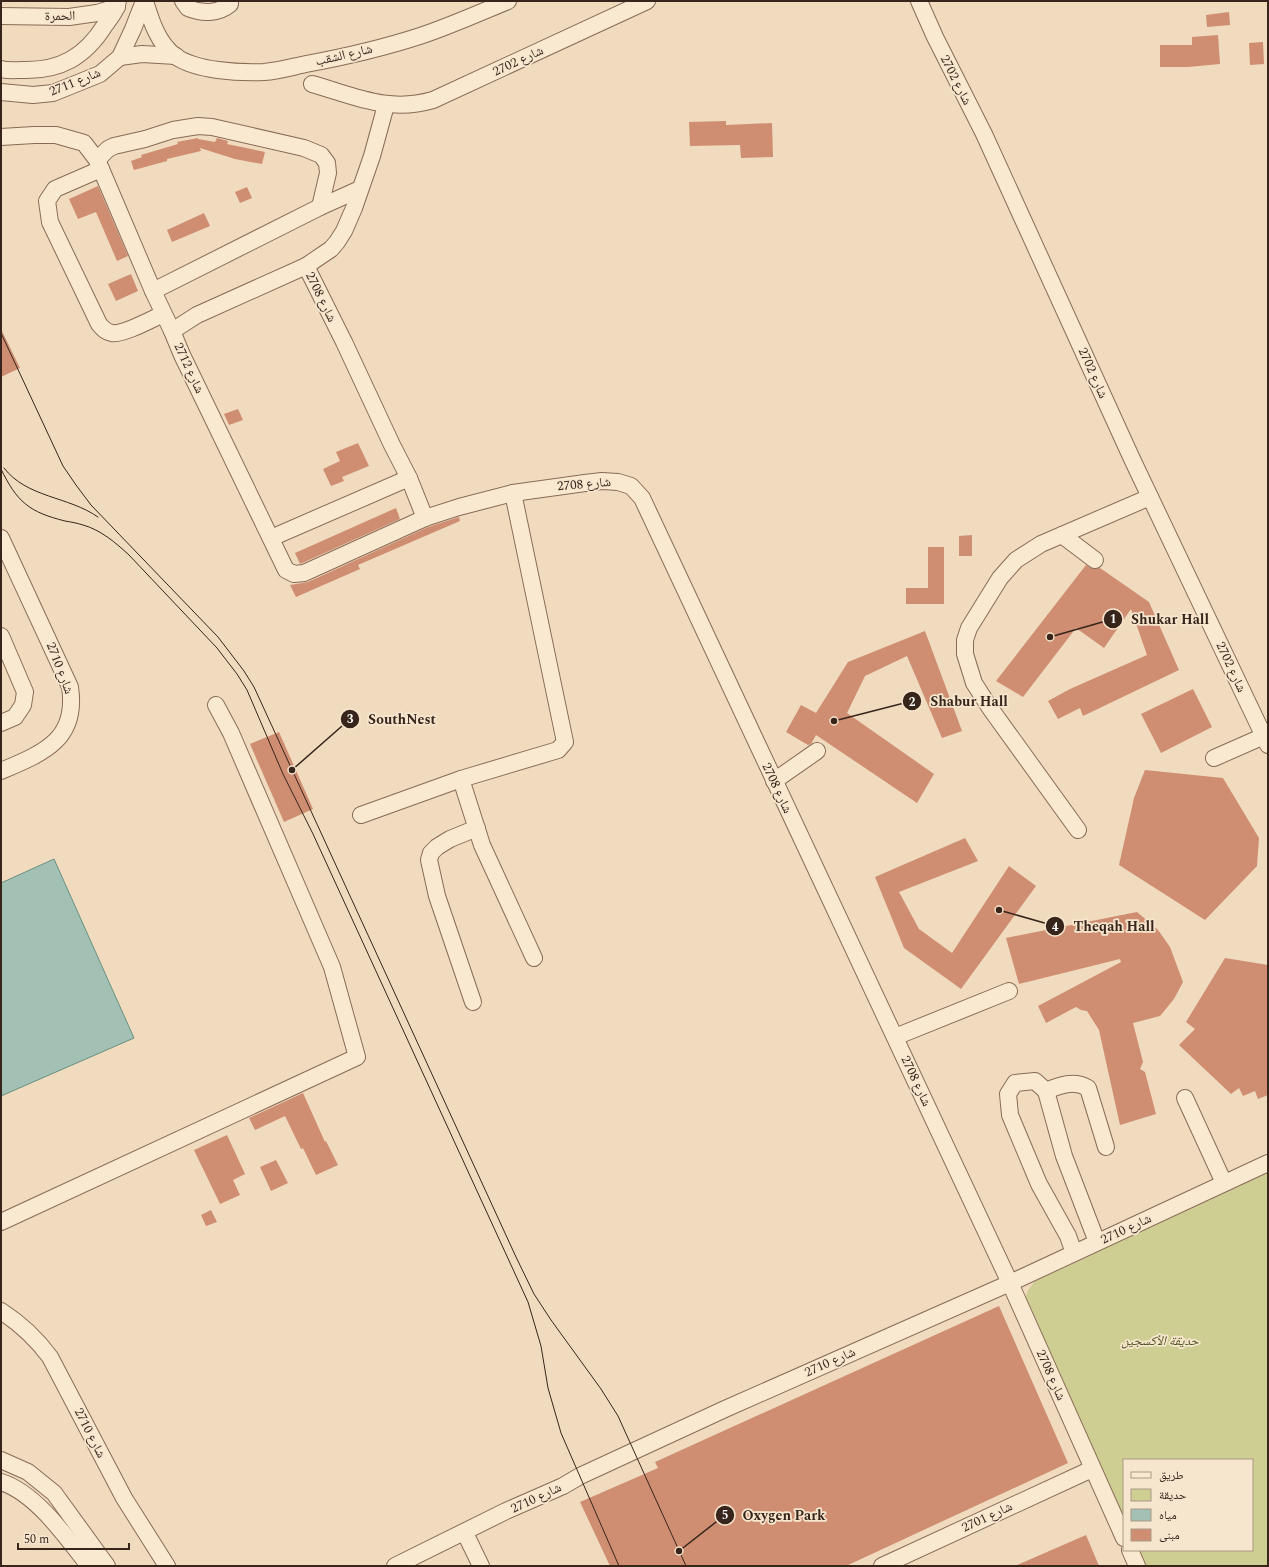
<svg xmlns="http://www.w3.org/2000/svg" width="1269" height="1567" font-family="Spectral,'Noto Naskh Arabic',serif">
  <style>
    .green { fill: #cecd92 }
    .water { fill: #a2c1b4; stroke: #698f81 }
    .building { fill: #cf8d72 }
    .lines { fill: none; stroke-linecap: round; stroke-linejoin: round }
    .minor-casing { stroke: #886b56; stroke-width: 18 }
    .minor { stroke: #fae9d1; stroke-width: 16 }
    .tram { stroke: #37251b; stroke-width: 1 }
    .labels { text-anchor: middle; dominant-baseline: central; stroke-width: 3.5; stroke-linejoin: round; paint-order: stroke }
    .street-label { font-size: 13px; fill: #37251b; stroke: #f7e6ce }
    .park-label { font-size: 13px; font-style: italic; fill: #4e5421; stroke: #f7e6ce }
    .leader { fill: none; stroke: #37251b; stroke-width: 1.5 }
    .callout-dot { fill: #37251b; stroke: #f7e6ce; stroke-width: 1.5 }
    .mark-label { font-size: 12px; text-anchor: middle; font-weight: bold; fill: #fff }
    .callout-label { font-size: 14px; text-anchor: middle; font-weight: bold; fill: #37251b; stroke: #f7e6ce; stroke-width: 3.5; stroke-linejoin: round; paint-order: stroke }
  </style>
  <rect width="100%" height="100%" fill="#f0dbbe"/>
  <path class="green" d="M1268 1173V1566H1145L1138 1550H1252V1460H1124V1520L1025 1299 1028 1290 1035 1281Z"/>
  <path class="water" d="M54 859 134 1038 1 1096V883Z"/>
  <g class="building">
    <path d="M1229 12 1230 25 1207 27 1206 15Z"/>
    <path d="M1218 35 1220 64 1188 67H1160V45H1192V37Z"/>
    <path d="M1263 42 1264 64 1250 65 1249 43Z"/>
    <path d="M726 121V125L772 123 773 157 741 158 740 145 690 146 689 122Z"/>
    <path d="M198 138V140V139L215 142 217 138 228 141 227 144 265 152 262 164 235 159 200 148 201 151 167 159V161L134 170 131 161 142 157 141 155 178 144 177 142Z"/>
    <path d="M98 186 128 256 117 261 96 212 78 219 69 199Z"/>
    <path d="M247 187 252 198 240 203 235 192Z"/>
    <path d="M204 213 210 226 172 242 167 230Z"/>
    <path d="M131 274 138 291 116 301 108 284Z"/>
    <path d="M1 329 20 368 1 377Z"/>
    <path d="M238 409 243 420 229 425 224 414Z"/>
    <path d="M358 443 369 466 342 477 344 481 331 486 323 469 340 461 336 452Z"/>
    <path d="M396 508 400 519 300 564 295 553Z"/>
    <path d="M459 517 460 521 358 565 360 569 296 597 290 585 308 582 428 527Z"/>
    <path d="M972 535V556H959V536Z"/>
    <path d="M928 547H944V604H906V588H928Z"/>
    <path d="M1086 565 1093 569 1100 568 1149 602 1179 670 1083 716 1080 708 1058 719 1048 701 1070 689 1147 655 1131 609 1104 648 1076 628 1023 697 996 681Z"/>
    <path d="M925 631 962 731 942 738 907 656 865 676 847 713 934 774 917 803 816 735 811 744 808 745 786 732 801 705 816 713 848 662Z"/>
    <path d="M1193 689 1212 727 1161 753 1141 714Z"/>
    <path d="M279 732 313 809 284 822 250 744Z"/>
    <path d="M1145 770 1223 778 1259 838 1257 866 1205 920 1119 865 1134 798Z"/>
    <path d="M965 838 978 861 899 892 919 929 952 953 1009 866 1036 886 961 989 904 948 875 877Z"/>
    <path d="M1137 912 1158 930 1170 947 1183 982 1174 999 1160 1016 1133 1023 1143 1062 1140 1069 1145 1072 1156 1114 1120 1125 1099 1030 1087 1011 1081 1010 1076 1007 1046 1023 1038 1006 1121 962 1120 959 1019 984 1006 938Z"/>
    <path d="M1225 958 1268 965V1095L1258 1099 1255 1091 1243 1096 1239 1088 1231 1094 1179 1045 1195 1029 1186 1022Z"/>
    <path d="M303 1093 325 1142 326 1141 338 1165 316 1175 303 1148 301 1149 285 1116 255 1130 249 1118Z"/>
    <path d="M227 1135 245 1174 233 1180 240 1195 220 1204 194 1150Z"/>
    <path d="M276 1160 288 1183 271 1191 260 1167Z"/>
    <path d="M211 1210 217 1222 206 1226 201 1215Z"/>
    <path d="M999 1306 1068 1463 846 1566H610L580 1502 658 1468 655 1462Z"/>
    <path d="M1086 1535 1099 1566H1015Z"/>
  </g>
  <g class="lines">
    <defs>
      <g id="minor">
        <path d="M145 1C151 21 158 43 175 56 196 71 239 73 264 72 278 71 292 67 306 64 344 57 383 48 420 36 450 26 479 13 508 1"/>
        <path d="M183 1 188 8C202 14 218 14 230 4V1"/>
        <path d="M919 1 935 37 984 134 1132 459 1268 745"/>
        <path d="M1 16 69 17 97 13 117 7"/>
        <path d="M120 57 142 54 176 56"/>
        <path d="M1 69C8 71 16 70 23 70 60 71 85 57 105 25 110 18 117 10 118 1"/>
        <path d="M312 84C355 96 388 113 433 100L647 1"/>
        <path d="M1 92 33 95 53 93 100 74 120 57 133 29 144 1"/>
        <path d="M386 105 372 156 354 208 344 231 337 242 331 249 306 266 197 315 172 331 182 355 286 570 294 574 304 573 425 518 459 507 513 493 585 483 602 481 618 482 631 486 642 498 1010 1283 1124 1538"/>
        <path d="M1 137 34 135H56L84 143 97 160 101 169 153 291 172 331"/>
        <path d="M97 160 108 149 114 146 145 139 173 130 198 126 212 127 304 148 321 155 327 163 328 173 320 207"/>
        <path d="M101 169 55 189 47 201 50 222 99 324C103 329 106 332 112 333 123 335 152 319 163 314"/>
        <path d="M306 266 344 342 392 445 409 478 425 518"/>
        <path d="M153 291 320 207 360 189"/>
        <path d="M1062 535 1095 560"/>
        <path d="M1 538 70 687C78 740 43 753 1 771"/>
        <path d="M271 538 409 478"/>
        <path d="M1 636 25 692 23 705 15 717 1 723"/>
        <path d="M1214 758 1264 736"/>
        <path d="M461 779 482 845 534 958"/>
        <path d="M774 781 817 751"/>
        <path d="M361 815 461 779 558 750 565 742 513 493"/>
        <path d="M1078 830 990 708 974 683 965 654V640L969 628 1000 578 1016 560 1041 544 1150 497"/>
        <path d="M473 1002 437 896 429 860 431 853 437 847 450 839 477 828"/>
        <path d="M895 1037 1009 991"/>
        <path d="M1046 1091C1060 1085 1074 1080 1088 1088L1106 1147"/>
        <path d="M1185 1098 1224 1183"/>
        <path d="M1 1222 357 1057 332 967 231 733 216 705"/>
        <path d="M1074 1253 1068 1236 1039 1184 1010 1115 1008 1094 1015 1083 1035 1081 1046 1091 1064 1156 1097 1242"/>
        <path d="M1 1311C21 1324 36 1338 50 1357L124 1498 167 1566"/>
        <path d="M1 1460 28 1472 54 1493 107 1566"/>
        <path d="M1 1482C36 1493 67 1538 89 1566"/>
        <path d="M465 1533 481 1566"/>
        <path d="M1130 1550 1137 1566"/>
        <path d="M395 1566 506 1511 563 1486 580 1476 725 1409 1010 1283 1268 1163"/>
        <path d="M882 1566 1092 1469"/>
      </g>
    </defs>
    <use href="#minor" class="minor-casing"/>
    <use href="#minor" class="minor"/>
    <g class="tram">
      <path d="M1 333 63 466 76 485 91 505 218 637 244 671 254 687 516 1257 534 1294 551 1320 601 1389 618 1416 686 1566"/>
      <path d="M4 468C27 498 68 496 98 517"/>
      <path d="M1 469C17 502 29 512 65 521 71 522 77 523 83 525 101 530 116 543 129 555L217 648 237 674 247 690 283 774 313 834 528 1302 541 1346 548 1388 561 1433 619 1566"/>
    </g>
  </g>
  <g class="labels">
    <g class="street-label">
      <text transform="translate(60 16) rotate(-1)">الحمرة</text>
      <text transform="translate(344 55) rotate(-13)">شارع الشقب</text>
      <text transform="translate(518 61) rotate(-25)">شارع 2702</text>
      <text transform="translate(956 80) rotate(63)">شارع 2702</text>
      <text transform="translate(75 82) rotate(-22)">شارع 2711</text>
      <text transform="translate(321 297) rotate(64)">شارع 2708</text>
      <text transform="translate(189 368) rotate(65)">شارع 2712</text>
      <text transform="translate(1093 373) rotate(66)">شارع 2702</text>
      <text transform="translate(584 484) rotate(-5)">شارع 2708</text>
      <text transform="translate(1231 667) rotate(65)">شارع 2702</text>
      <text transform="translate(60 668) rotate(69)">شارع 2710</text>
      <text transform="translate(777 788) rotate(65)">شارع 2708</text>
      <text transform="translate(916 1081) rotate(65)">شارع 2708</text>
      <text transform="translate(1126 1229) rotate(-25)">شارع 2710</text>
      <text transform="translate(830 1362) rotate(-24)">شارع 2710</text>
      <text transform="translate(1051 1375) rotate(66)">شارع 2708</text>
      <text transform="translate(90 1433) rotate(63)">شارع 2710</text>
      <text transform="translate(536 1498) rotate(-25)">شارع 2710</text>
      <text transform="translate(987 1517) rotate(-25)">شارع 2701</text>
    </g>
    <g class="park-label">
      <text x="1160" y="1341">حديقة الأكسجين</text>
    </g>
  </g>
  <path class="leader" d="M1050 637L1113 619M834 721L912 701M292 770L350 719M999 910L1055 926M679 1551L725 1515"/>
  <g class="callout-dot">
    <circle cx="1050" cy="637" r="4"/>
    <circle cx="834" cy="721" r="4"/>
    <circle cx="292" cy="770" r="4"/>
    <circle cx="999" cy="910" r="4"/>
    <circle cx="679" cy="1551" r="4"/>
    <circle cx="1113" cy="619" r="10"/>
    <circle cx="912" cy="701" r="10"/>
    <circle cx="350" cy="719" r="10"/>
    <circle cx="1055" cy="926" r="10"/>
    <circle cx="725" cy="1515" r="10"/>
  </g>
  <g class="mark-label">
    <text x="1113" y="623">1</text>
    <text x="912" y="706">2</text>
    <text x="350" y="723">3</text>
    <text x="1055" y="931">4</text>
    <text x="725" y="1519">5</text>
  </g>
  <g class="callout-label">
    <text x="1170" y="624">Shukar Hall</text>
    <text x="969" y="706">Shabur Hall</text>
    <text x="402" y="724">SouthNest</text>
    <text x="1114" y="931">Theqah Hall</text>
    <text x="784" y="1520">Oxygen Park</text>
  </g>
  <rect width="1269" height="1567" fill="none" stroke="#37251b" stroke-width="4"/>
  <rect x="1123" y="1459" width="130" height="92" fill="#f7e6ce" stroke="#aa9986"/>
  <rect x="1131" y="1472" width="20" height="6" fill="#fae9d1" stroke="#aa9986"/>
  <text x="1159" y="1479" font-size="12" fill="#37251b">طريق</text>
  <rect x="1131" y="1489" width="20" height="12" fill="#cecd92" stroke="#aa9986"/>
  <text x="1159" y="1499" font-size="12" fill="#37251b">حديقة</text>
  <rect x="1131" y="1509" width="20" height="12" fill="#a2c1b4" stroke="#aa9986"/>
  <text x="1159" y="1519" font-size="12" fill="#37251b">مياه</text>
  <rect x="1131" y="1529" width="20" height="12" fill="#cf8d72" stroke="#aa9986"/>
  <text x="1159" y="1539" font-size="12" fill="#37251b">مبنى</text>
  <path d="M18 1543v6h111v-6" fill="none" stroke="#37251b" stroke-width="2"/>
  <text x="24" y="1543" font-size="12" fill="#37251b" stroke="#f7e6ce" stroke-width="3" paint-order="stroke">50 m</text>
</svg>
